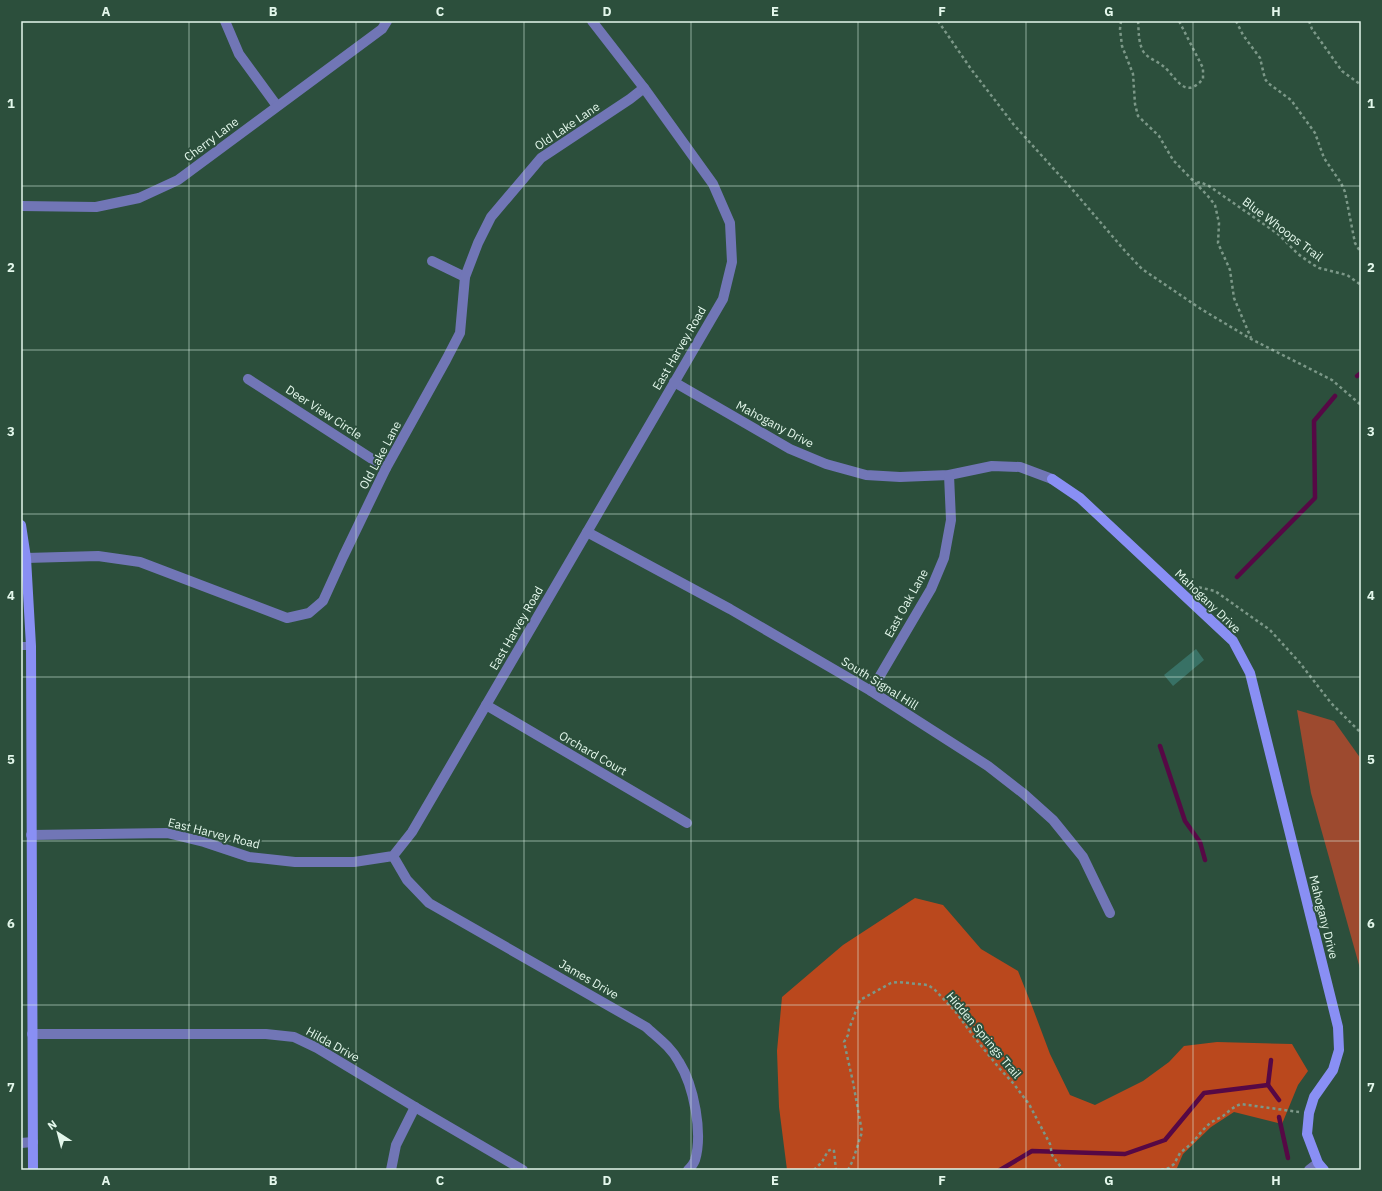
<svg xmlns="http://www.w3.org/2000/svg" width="1382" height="1191" font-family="'IBM Plex Sans',sans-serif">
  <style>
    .green { fill: #9d4a2f }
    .forest { fill: #ba481d }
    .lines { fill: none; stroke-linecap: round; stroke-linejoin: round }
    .stream { stroke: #560845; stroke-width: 4.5 }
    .building { fill: #387165 }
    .path { stroke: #7c9888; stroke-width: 2.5; stroke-dasharray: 3 3; stroke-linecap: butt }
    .lane { stroke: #7176b6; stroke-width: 8 }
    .street { stroke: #7176b6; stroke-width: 10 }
    .secondary { stroke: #898ff4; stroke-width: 10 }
    .grid { fill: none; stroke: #e3f7eb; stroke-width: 1; stroke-opacity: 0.55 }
    .labels { text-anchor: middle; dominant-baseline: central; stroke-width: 4; stroke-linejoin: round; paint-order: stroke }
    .street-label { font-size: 12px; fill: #e3f7eb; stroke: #2c4f3c }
    .neatline { fill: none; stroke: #e3f7eb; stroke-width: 1.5 }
    .grid-label { font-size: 13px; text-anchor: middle; font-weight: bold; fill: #e3f7eb }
  </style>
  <rect width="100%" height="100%" fill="#2c4f3c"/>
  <path class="green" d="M1297 710 1334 721 1361 759V972L1311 793Z"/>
  <path class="forest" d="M915 898 943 905 981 949 1018 971 1032 1006 1050 1054 1070 1095 1095 1105 1143 1081 1169 1062 1184 1046 1217 1042 1292 1044 1308 1071 1298 1085 1282 1124 1234 1112 1211 1127 1183 1154 1177 1168 1172 1170H787L779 1107 777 1051 782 997 843 945Z"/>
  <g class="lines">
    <g class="stream">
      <path d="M1357 376 1361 373"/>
      <path d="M1237 577 1315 498 1314 421 1335 396"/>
      <path d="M1160 746 1185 821 1200 842 1205 860"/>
      <path d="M1268 1085 1271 1060"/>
      <path d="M1279 1117 1288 1158"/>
      <path d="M1000 1170 1032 1151 1125 1154 1165 1140 1204 1093 1268 1085 1279 1100"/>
    </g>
  </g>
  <path class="building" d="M1196 649 1204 660 1173 686 1164 675Z"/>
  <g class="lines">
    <g class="path">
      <path d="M938 21 971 69 1014 125 1072 189 1125 251 1142 269 1201 309 1251 339 1332 380 1361 405"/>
      <path d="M1121 21 1120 29 1122 46 1133 74 1135 104 1138 116 1159 136 1173 160 1207 195 1215 205 1219 223 1218 243 1230 270 1234 298 1251 338"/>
      <path d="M1138 21C1139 32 1138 41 1143 51 1147 58 1157 61 1163 66 1176 76 1184 101 1203 79V68L1179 21"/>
      <path d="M1236 21 1243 35 1260 58 1265 79 1268 83 1291 100 1315 133 1324 158 1341 183 1345 192 1355 243 1361 253"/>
      <path d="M1309 21 1312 29 1342 71 1361 85"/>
      <path d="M1197 183 1200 182 1209 186 1278 234 1298 254 1312 264 1319 268 1347 275 1361 285"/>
      <path d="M1194 590 1198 587 1215 591 1270 630 1300 663 1331 703 1361 733"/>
      <path d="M814 1170 822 1162 828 1151 832 1149 834 1151 836 1170"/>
      <path d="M848 1170 853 1160 862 1132 853 1082 844 1042 848 1035 849 1029 860 1000 891 983 898 982 928 985 935 990 955 1011 974 1037 1000 1069 1013 1083 1029 1104 1050 1144 1052 1155 1063 1170"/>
      <path d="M1161 1170 1169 1168 1174 1164 1180 1153 1191 1144 1203 1130 1210 1123 1223 1116 1229 1111 1236 1106 1241 1104 1248 1105 1299 1112"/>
    </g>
    <path class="lane" d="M21 646H31"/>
    <g class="street">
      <path d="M225 21 239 54 277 106"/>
      <path d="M21 206 96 207 139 198 178 180 382 29 387 21"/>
      <path d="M432 261 465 277"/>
      <path d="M248 379 386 468"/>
      <path d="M674 382 790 449 826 464 866 475 900 477 949 475 992 466 1020 467 1052 479"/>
      <path d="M587 532 730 609 871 691 988 766 1024 794 1053 820 1083 857 1110 913"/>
      <path d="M26 558 98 556 140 562 287 618 309 613 323 601 343 557 386 468 446 360 460 333 465 277 478 243 491 217 541 158 630 99 644 88"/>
      <path d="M871 691 931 589 944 558 951 520 949 475"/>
      <path d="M486 705 687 823"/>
      <path d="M31 835 167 833 204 842 249 857 295 862H354L393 856 412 832 723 299 732 262 730 223 713 184 644 88 592 21"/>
      <path d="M393 856 407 880 429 903 646 1027C658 1038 671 1047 679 1062 694 1086 703 1133 695 1160 694 1163 691 1167 688 1170"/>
      <path d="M32 1034H266L294 1037 317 1048 415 1107 523 1170"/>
      <path d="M21 1143 33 1142"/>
      <path d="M391 1170 396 1145 415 1107"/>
      <path d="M1309 1170 1318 1163"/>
    </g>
    <g class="secondary">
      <path d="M1052 479 1080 498 1233 641 1250 673 1338 1027 1339 1050 1333 1070 1314 1097 1309 1113 1307 1134 1318 1163 1324 1170"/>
      <path d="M21 525 26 558 31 646 33 1170"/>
    </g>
  </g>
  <path class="grid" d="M189 21V1170M356 21V1170M524 21V1170M691 21V1170M858 21V1170M1026 21V1170M1193 21V1170M21 186H1361M21 350H1361M21 514H1361M21 677H1361M21 841H1361M21 1005H1361"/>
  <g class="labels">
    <g class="street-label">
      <text transform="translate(567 126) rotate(-34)">Old Lake Lane</text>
      <text transform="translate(211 139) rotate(-37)">Cherry Lane</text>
      <text transform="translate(1283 229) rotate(37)">Blue Whoops Trail</text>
      <text transform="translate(679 348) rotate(-60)">East Harvey Road</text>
      <text transform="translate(324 412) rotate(33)">Deer View Circle</text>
      <text transform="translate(775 424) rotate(28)">Mahogany Drive</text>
      <text transform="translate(380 455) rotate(-62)">Old Lake Lane</text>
      <text transform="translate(1208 601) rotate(44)">Mahogany Drive</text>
      <text transform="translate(906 603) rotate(-61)">East Oak Lane</text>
      <text transform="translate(516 628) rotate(-60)">East Harvey Road</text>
      <text transform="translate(880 683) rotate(32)">South Signal Hill</text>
      <text transform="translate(593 753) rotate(30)">Orchard Court</text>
      <text transform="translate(214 833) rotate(14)">East Harvey Road</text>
      <text transform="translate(1324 917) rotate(76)">Mahogany Drive</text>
      <text transform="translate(589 979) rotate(30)">James Drive</text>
      <text transform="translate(984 1035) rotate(50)">Hidden Springs Trail</text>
      <text transform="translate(333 1044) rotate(29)">Hilda Drive</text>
    </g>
  </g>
  <rect width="1382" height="1191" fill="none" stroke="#2c4f3c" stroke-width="44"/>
  <g transform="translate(58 1133) rotate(324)" stroke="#2c4f3c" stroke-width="3" paint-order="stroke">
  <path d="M0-3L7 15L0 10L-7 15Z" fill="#e3f7eb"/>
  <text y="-6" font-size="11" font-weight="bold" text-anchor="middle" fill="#e3f7eb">N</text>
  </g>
  <rect x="22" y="22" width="1338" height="1147" class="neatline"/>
  <g class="grid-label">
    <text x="106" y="16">A</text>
    <text x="273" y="16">B</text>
    <text x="440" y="16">C</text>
    <text x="607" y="16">D</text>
    <text x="775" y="16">E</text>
    <text x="942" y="16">F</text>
    <text x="1109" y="16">G</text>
    <text x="1276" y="16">H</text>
    <text x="11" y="108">1</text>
    <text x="1371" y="108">1</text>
    <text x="11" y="272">2</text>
    <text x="1371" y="272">2</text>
    <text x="11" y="436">3</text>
    <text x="1371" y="436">3</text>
    <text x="11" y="600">4</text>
    <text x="1371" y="600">4</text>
    <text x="11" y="764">5</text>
    <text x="1371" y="764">5</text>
    <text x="11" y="928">6</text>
    <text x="1371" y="928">6</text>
    <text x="11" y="1092">7</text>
    <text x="1371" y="1092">7</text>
    <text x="106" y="1185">A</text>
    <text x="273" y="1185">B</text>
    <text x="440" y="1185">C</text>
    <text x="607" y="1185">D</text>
    <text x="775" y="1185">E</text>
    <text x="942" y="1185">F</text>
    <text x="1109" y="1185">G</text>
    <text x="1276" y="1185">H</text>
  </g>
</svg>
